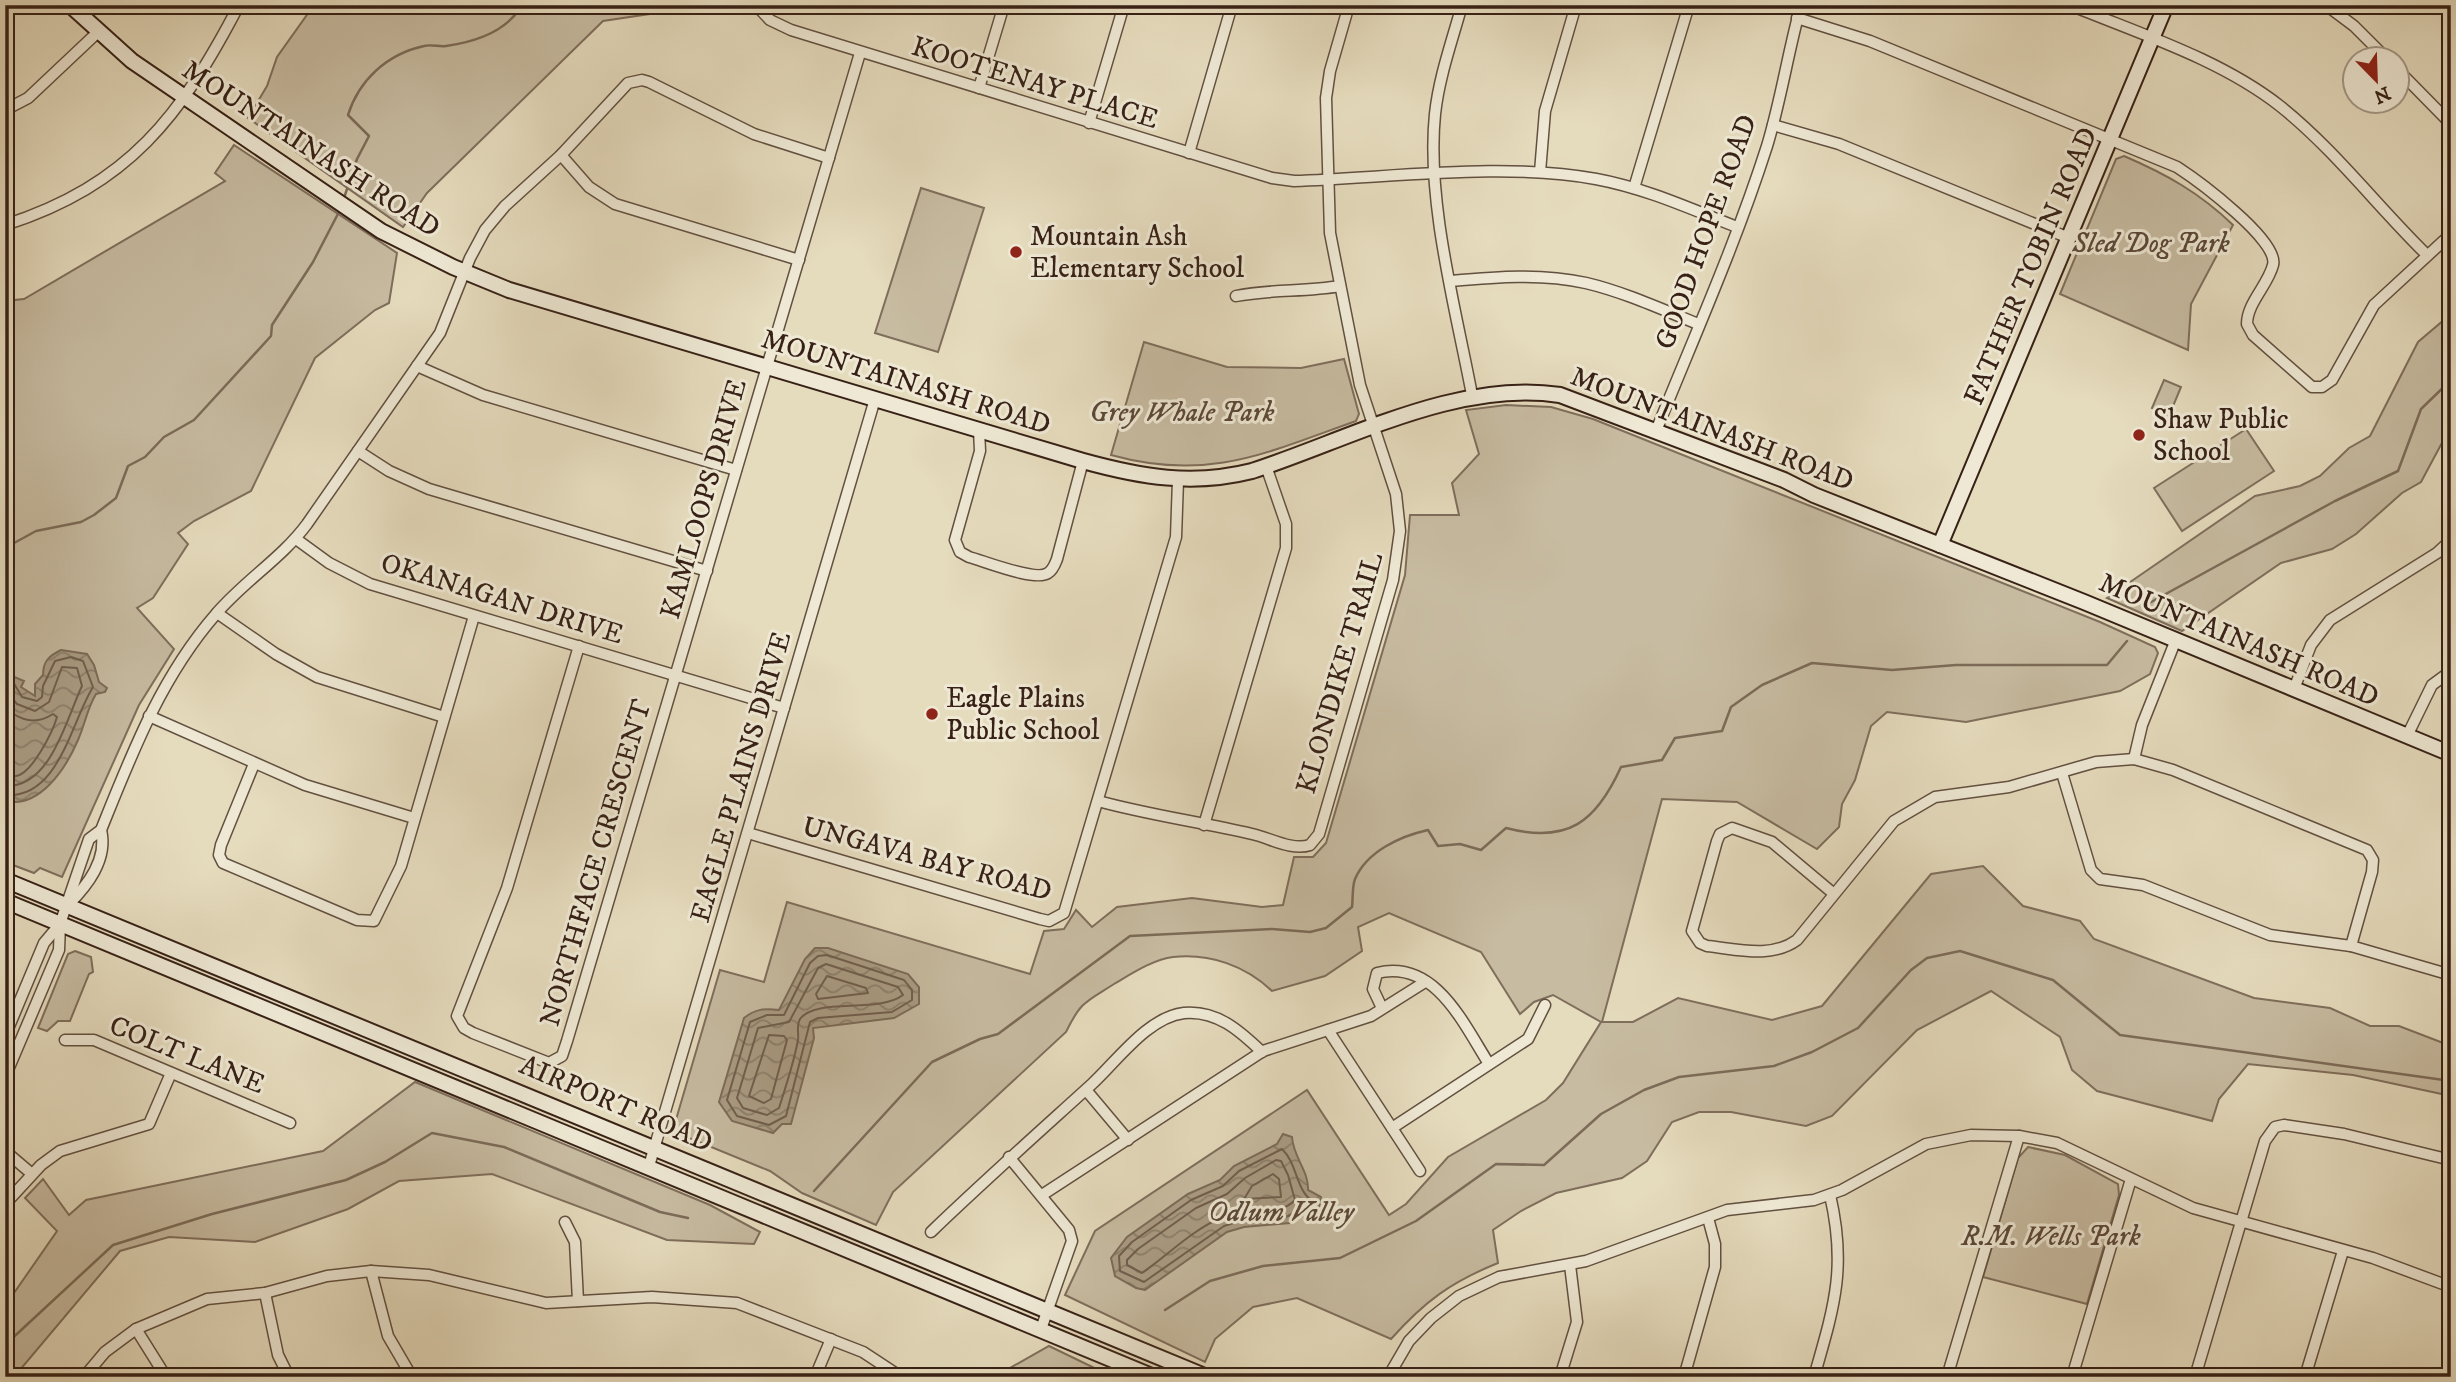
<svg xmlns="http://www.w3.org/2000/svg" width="2456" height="1382" font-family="'IM FELL DW Pica',serif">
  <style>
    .park { fill: #c7bba1; stroke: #7f6e5c; stroke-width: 2 }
    .water { fill: url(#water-waves); stroke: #7c6b58; stroke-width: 2 }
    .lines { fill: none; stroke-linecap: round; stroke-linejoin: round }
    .shore { stroke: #705e4d; stroke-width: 2 }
    .stream { stroke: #7c6b58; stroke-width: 2.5 }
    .street-casing { stroke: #625040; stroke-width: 13 }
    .secondary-casing { stroke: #372116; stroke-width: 18 }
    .street { stroke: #eee8d4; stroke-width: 10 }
    .secondary { stroke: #eee8d4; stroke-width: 14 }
    .poi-dot { fill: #8f2418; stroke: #eee8d4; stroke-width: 2.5 }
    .labels { text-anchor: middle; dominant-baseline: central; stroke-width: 6; stroke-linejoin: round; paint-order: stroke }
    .street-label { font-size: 28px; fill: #372116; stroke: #eee8d4 }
    .poi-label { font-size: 28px; fill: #372116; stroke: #eee8d4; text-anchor: start }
    .park-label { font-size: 28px; font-style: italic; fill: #5b4839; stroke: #eee8d4 }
  </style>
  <defs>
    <pattern id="water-waves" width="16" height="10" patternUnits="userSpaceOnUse" patternTransform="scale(1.75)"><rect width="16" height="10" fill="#aa9c84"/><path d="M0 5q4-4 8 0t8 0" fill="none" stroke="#8b7f6b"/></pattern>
  </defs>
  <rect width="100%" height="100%" fill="#e5dbbd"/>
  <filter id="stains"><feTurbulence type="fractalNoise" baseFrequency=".00286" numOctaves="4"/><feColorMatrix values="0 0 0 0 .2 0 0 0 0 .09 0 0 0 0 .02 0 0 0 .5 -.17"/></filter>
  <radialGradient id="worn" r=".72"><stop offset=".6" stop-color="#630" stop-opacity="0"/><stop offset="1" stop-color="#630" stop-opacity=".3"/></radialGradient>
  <g class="park">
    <path d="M314 5H686L683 9 603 21 427 193 403 227 248 118 267 86 277 57Z"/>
    <path d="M234 145 397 253 389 303 375 310 315 358 251 491 194 521 178 533 188 544 153 598 137 608 174 649 139 705 62 877 40 868 34 873 5 862V301L24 299 225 181 215 173Z"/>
    <path d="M2124 156C2166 174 2200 193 2233 225L2191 304 2188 350 2060 294 2116 159Z"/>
    <path d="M921 188 984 208 938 352 875 333Z"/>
    <path d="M2451 314V426L2421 482 2402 493 2356 534 2332 549 2281 563 2182 631 2107 598 2255 496 2300 486 2320 476 2349 448 2370 436 2418 342Z"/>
    <path d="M1144 342 1227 367 1301 368 1344 359 1359 414 1356 421C1266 453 1208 482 1111 455Z"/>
    <path d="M2164 380 2181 387 2169 416 2152 408Z"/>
    <path d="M1506 405 1551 407 1593 419 2100 622 2155 647 2158 653 2150 674 2120 691 1966 722 1887 712 1871 726 1855 780 1842 804 1839 827 1817 849 1737 802 1662 799 1602 1022H1633L1678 998 1772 1020 1822 1006 1931 874 1983 866 2023 906 2080 921 2094 939 2254 998 2330 1008 2370 1026H2399L2451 1046V1096L2353 1075 2248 1064 2219 1099 2212 1121 2097 1091 2072 1070 2060 1037 1991 991 1917 1030 1832 1116 1806 1126 1731 1112H1699L1672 1122 1647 1161 1622 1178 1556 1193 1521 1211 1493 1230 1498 1263C1451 1282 1425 1301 1391 1339L1297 1298 1253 1307 1215 1339 1205 1362 1065 1295 1095 1231 1307 1090 1389 1215 1406 1204 1448 1157 1546 1100 1563 1083 1601 1022 1553 995 1534 1002 1520 1014 1481 952 1389 913 1358 927 1362 951 1325 976 1272 991C1246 966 1210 953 1173 957 1154 959 1131 974 1114 984 1086 1002 1081 1001 1066 1032L893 1192 876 1225 802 1193 770 1171 677 1133 675 1123 720 970 764 982 787 902 1030 974 1044 931 1064 929 1076 910 1092 927 1117 907 1192 898 1262 907 1283 905 1294 857H1313L1326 843 1405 575 1410 515H1459L1452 483 1479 454 1466 410Z"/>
    <path d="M2246 429 2274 471 2182 531 2154 488Z"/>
    <path d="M75 951 91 957 93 972 89 974 70 1021H58L47 1031 38 1028 68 954Z"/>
    <path d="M415 1082 710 1205 760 1232 754 1244 667 1240 492 1174 399 1181 348 1209 255 1242 169 1237 120 1251 14 1377H5V1306L57 1231 25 1198 43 1179 69 1215 86 1200 323 1151Z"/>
    <path d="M2028 1147 2065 1155 2118 1184 2119 1195 2087 1304 1983 1277 2018 1158Z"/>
    <path d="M1049 1346 1107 1374 1106 1377H994Z"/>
  </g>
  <g class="water">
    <path d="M61 650 87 654 94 665 99 682 107 688 105 692 96 694C87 709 85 724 78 740 66 768 40 809 5 801V673L24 681 21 687 35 696V684L43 675C43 661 49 656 61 650Z"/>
    <path d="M815 948H828L908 974 919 987V1004L894 1018 813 1028 814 1038 791 1124H782L773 1133 732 1121 719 1102 744 1018C755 1009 765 1008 779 1010L805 959Z"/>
    <path d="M1283 1134 1292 1137C1293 1157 1309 1171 1308 1190L1321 1197 1318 1212 1303 1214 1290 1223 1244 1227 1227 1232 1145 1290 1136 1288 1115 1276 1111 1258 1127 1237 1188 1194 1220 1180 1234 1166 1277 1144Z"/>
  </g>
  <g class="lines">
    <g class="shore">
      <path d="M5 680 13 682 22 697 37 701 42 697 43 686 55 661 71 657 83 661 93 687C71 722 59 799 5 795"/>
      <path d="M5 690 17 704 35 711 49 702 62 667 77 668 82 686C66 719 51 788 5 786"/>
      <path d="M5 708C21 721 36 725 53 714L57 717C53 731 32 774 16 776 13 777 9 775 5 775"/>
      <path d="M827 955 904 980 912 990V1000L892 1012 818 1018 810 1022 786 1116 769 1125 737 1116 727 1100 750 1022 767 1015H784L810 963 818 956Z"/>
      <path d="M826 964 898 987 903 995C878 1014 816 997 800 1019 796 1026 799 1033 798 1040 794 1062 786 1086 779 1108L767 1115 743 1108 737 1098 758 1028 789 1022 818 968Z"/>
      <path d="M827 976 866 988 868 993 818 999 816 994Z"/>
      <path d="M769 1035 784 1036 787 1040 771 1099 764 1103 749 1096Z"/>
      <path d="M1282 1149C1297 1163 1296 1190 1312 1201L1311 1206 1288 1216 1243 1220 1224 1226 1144 1282 1120 1271 1119 1256 1132 1242 1191 1200 1223 1186 1239 1171Z"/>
      <path d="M1276 1160 1281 1161 1288 1175 1295 1200C1280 1217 1244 1209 1223 1217 1193 1229 1168 1255 1142 1273L1127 1265V1260L1138 1249 1196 1208 1227 1194 1245 1178Z"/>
      <path d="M1273 1174 1279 1179 1281 1197 1244 1199 1252 1186Z"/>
    </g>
    <g class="stream">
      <path d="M344 198 357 159 369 136 348 115C359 80 387 54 424 46 431 44 439 47 446 46 474 42 505 32 520 8"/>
      <path d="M5 548 36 531 81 522 94 515 116 498 128 466 145 457 164 437 194 420 271 336 272 325 313 262 341 208"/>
      <path d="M2142 607 2335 501 2398 471 2421 409 2451 380"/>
      <path d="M814 1191 932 1062 980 1039 998 1034 1130 936 1272 929 1310 932 1326 928 1352 907C1353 899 1352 887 1355 879 1367 851 1401 836 1428 830L1438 846 1460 844 1481 850 1506 828C1568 844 1596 822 1621 767L1662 760 1675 738 1722 731 1731 707 1762 685 1812 663 1892 670 1956 665H2107L2127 641"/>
      <path d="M1165 1310 1210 1281 1263 1266 1340 1258 1416 1221 1496 1164 1544 1165 1601 1114 1644 1090 1679 1077 1774 1066 1812 1052 1858 1028 1911 970 1927 958 1960 951 2053 980 2120 1035 2451 1081"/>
      <path d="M5 1345 113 1245 212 1214 346 1180 385 1162 432 1133 504 1147 660 1212 688 1218"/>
      <path d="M1032 1377 1039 1373"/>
    </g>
    <defs>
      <g id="street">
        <path d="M756 5 770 20 791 30 1272 178 1294 181C1389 178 1504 162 1596 179 1645 188 1691 209 1737 227"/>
        <path d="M1462 5C1452 41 1439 77 1435 114 1426 200 1456 310 1472 395"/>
        <path d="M2070 5C2140 34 2220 59 2280 106 2334 149 2377 206 2426 254"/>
        <path d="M2326 5 2354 26 2388 60"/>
        <path d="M1797 18 1870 41 2177 167C2197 180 2280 241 2273 265 2268 285 2247 303 2247 324L2253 335 2312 387H2322L2332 380 2374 305 2451 234"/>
        <path d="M2396 68 2451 124"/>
        <path d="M979 88 1004 5"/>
        <path d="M5 110 28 98 98 32"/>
        <path d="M1089 123 1124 5"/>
        <path d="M1773 125 1839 144 2069 238"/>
        <path d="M1189 153 1232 5"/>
        <path d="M561 155 589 187 615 204 799 260"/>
        <path d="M1540 172 1545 111 1576 5"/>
        <path d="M1634 188 1689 5"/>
        <path d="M5 225C129 185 181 116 239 5"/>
        <path d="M1450 281C1496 277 1541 273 1586 283 1624 292 1661 309 1698 324"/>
        <path d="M1236 296C1271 289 1305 292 1340 286"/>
        <path d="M417 366 483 395 736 470"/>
        <path d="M979 430 980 451 955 540 960 552 969 557C984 561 1036 582 1048 573 1053 570 1055 564 1057 559L1083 461"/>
        <path d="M1656 431C1694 337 1736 243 1767 146 1781 100 1788 52 1801 5"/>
        <path d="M358 451 389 471 429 489 707 571"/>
        <path d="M296 539 329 563 370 584 784 708"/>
        <path d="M217 613 276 654 317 677 444 717"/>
        <path d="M579 646 507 888 457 1016 464 1028 473 1033 549 1063 562 1056 567 1041 860 53"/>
        <path d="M2294 689 2311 645 2330 620 2437 553 2451 540"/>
        <path d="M149 716 305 785 414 818"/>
        <path d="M2407 736 2432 685 2451 671"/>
        <path d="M2134 759 2142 725 2175 642"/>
        <path d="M254 764 221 845 219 855 223 863 357 920 374 921 401 866 474 616"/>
        <path d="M2062 773 2091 870 2100 879 2143 885 2270 935 2351 946 2451 975"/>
        <path d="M1098 801C1149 815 1201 822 1252 834 1270 838 1292 851 1310 845L1319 834 1393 580 1400 531 1396 494 1360 385 1330 233 1326 98 1330 71 1349 5"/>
        <path d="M1204 825 1286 548V524L1266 466"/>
        <path d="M748 833 1040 919 1049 921 1064 913 1176 537 1178 480"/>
        <path d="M1834 894 1772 842 1732 828 1720 834 1717 841 1692 931 1700 943 1707 946C1737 949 1771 959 1797 940L1894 821 1935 797 2009 787 2096 762 2134 759 2173 770 2367 850 2373 860 2372 872 2351 946"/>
        <path d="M68 905C88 885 108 859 101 830"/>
        <path d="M1382 1008 1373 989 1377 973C1435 959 1463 1023 1489 1064"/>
        <path d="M1328 1030 1420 1171"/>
        <path d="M5 1036 44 943 60 924 89 839 101 830C132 753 161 677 216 614 244 581 282 558 307 524L440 333 470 258 485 230 505 206 561 155 628 83 642 80 649 82 754 134 829 158"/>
        <path d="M65 1040H94L290 1123"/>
        <path d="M5 1077 59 950 60 924"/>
        <path d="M1086 1090 1128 1140"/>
        <path d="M1392 1128 1528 1039 1545 1005"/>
        <path d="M5 1151 32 1174"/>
        <path d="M1009 1157 1069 1230 1072 1241 1041 1329"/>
        <path d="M649 1166 875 399"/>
        <path d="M1042 1195 1263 1051 1371 1016 1425 982"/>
        <path d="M5 1204 41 1165 60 1151 149 1124 171 1073"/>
        <path d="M565 1222 575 1242 578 1301"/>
        <path d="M931 1232C984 1181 1038 1133 1092 1084 1117 1061 1148 1017 1184 1013 1217 1010 1240 1031 1262 1052"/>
        <path d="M371 1271 388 1336 412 1377"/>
        <path d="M265 1293 278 1355 289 1377"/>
        <path d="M136 1329 166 1377"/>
        <path d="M84 1377 105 1352 136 1329 207 1299 265 1293 327 1276 371 1271 429 1275 546 1303 652 1297 737 1303 863 1352 901 1377"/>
        <path d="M815 1377 831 1339"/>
        <path d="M1388 1377 1409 1341 1431 1318 1459 1296 1499 1277 1586 1261 1727 1210 1814 1200 1842 1190 1926 1144 1971 1135 2019 1136 2057 1143 2193 1208 2373 1258 2451 1287"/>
        <path d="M1560 1377 1577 1322 1570 1265"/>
        <path d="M1684 1377 1715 1267V1244L1708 1218"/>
        <path d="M1814 1377C1834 1307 1847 1268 1830 1195"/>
        <path d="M1947 1377 2019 1136"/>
        <path d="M2072 1377 2131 1179"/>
        <path d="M2195 1377 2265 1141 2275 1127 2284 1125 2344 1134 2451 1160"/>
        <path d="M2305 1377 2343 1251"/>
      </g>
      <g id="secondary">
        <path d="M70 5 132 61 381 231 453 267 509 290 1083 461C1141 477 1193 486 1252 471 1348 440 1458 379 1560 395L1784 480 1814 495 2084 602 2451 754"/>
        <path d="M1940 545 2166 5"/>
        <path d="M5 880 1207 1377"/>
        <path d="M5 901 1154 1377"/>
      </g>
    </defs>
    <use href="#street" class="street-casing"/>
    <use href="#secondary" class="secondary-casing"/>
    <use href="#street" class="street"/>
    <use href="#secondary" class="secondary"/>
  </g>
  <g class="poi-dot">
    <circle cx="1016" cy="252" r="7"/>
    <circle cx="2139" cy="435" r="7"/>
    <circle cx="932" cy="714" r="7"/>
  </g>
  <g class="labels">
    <g class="street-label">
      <text transform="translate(1035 83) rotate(17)">KOOTENAY PLACE</text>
      <text transform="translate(311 149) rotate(33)">MOUNTAINASH ROAD</text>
      <text transform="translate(1706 232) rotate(-70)">GOOD HOPE ROAD</text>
      <text transform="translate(2031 266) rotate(-67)">FATHER TOBIN ROAD</text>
      <text transform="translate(906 382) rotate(17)">MOUNTAINASH ROAD</text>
      <text transform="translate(1712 429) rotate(21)">MOUNTAINASH ROAD</text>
      <text transform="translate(704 499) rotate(-74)">KAMLOOPS DRIVE</text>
      <text transform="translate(502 599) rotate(17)">OKANAGAN DRIVE</text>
      <text transform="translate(2239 640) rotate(23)">MOUNTAINASH ROAD</text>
      <text transform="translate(1340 673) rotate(-74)">KLONDIKE TRAIL</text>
      <text transform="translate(741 777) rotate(-74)">EAGLE PLAINS DRIVE</text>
      <text transform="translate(927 859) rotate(15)">UNGAVA BAY ROAD</text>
      <text transform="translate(596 863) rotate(-74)">NORTHFACE CRESCENT</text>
      <text transform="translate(187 1055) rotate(22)">COLT LANE</text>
      <text transform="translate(616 1104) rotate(23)">AIRPORT ROAD</text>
    </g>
    <g class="poi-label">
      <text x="1030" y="236">Mountain Ash<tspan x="1030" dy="32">Elementary School</tspan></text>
      <text x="2153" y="419">Shaw Public<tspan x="2153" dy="32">School</tspan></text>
      <text x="946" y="698">Eagle Plains<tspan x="946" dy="32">Public School</tspan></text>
    </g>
    <g class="park-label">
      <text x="2151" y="243">Sled Dog Park</text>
      <text x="1182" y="412">Grey Whale Park</text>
      <text x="1281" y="1212">Odlum Valley</text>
      <text x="2051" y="1236">R.M. Wells Park</text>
    </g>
  </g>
  <rect width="2456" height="1382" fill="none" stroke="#e5dbbd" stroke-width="28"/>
  <rect x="7" y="7" width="2442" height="1368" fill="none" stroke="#372116" stroke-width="3.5"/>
  <rect x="14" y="14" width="2428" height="1354" fill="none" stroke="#372116" stroke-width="2"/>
  <g transform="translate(2376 80) rotate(157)"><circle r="33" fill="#eee8d4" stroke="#a59888" stroke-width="2"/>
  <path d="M0-5L12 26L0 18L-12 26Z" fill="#8f2418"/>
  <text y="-10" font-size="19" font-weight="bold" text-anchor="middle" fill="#372116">N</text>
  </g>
  <rect width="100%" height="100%" filter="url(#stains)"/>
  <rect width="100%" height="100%" fill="url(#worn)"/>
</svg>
